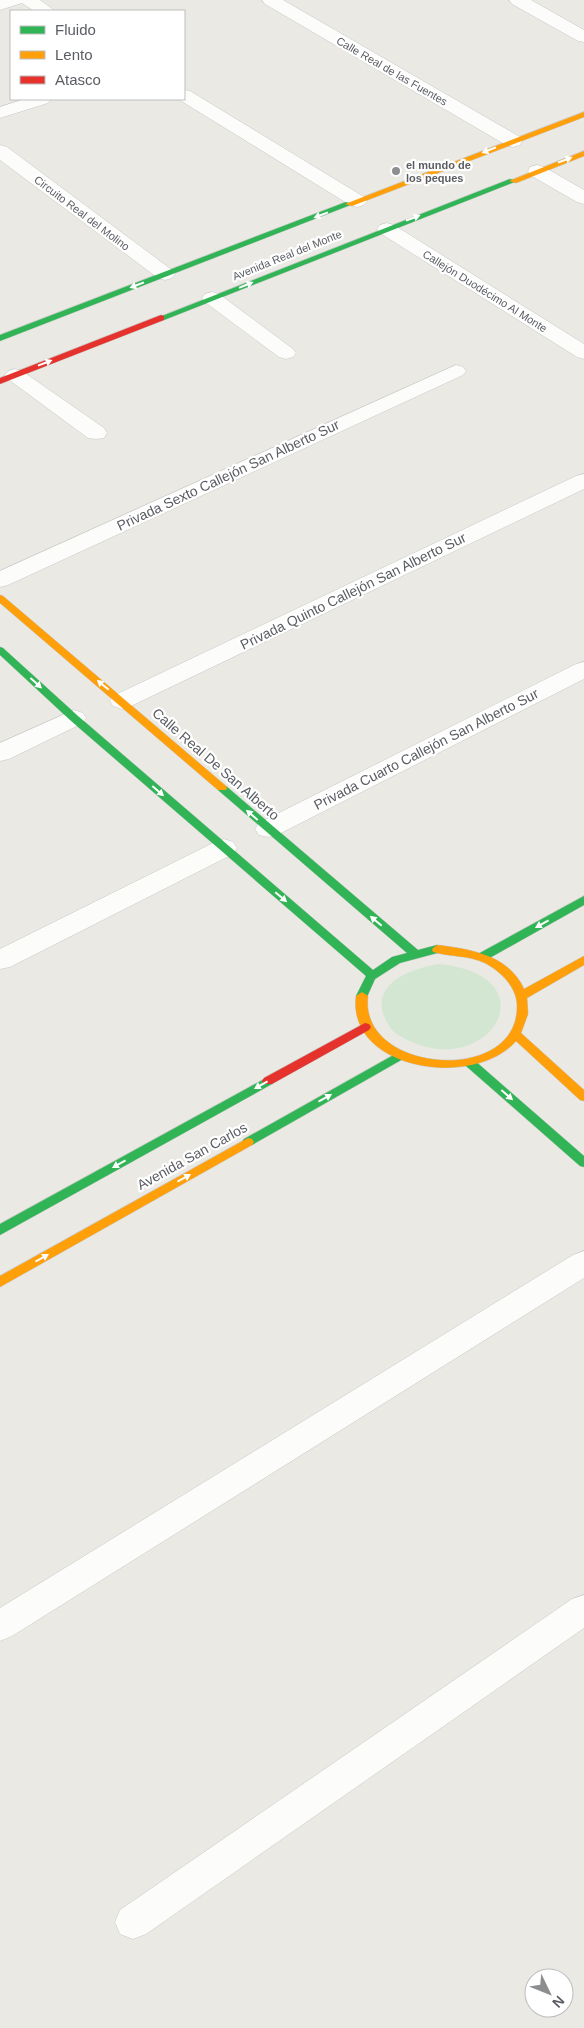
<svg xmlns="http://www.w3.org/2000/svg" width="584" height="2028" font-family="Arial,sans-serif">
  <style>
    .green { fill: #d2e6d2 }
    .lines { fill: none; stroke-linecap: round; stroke-linejoin: round }
    .street-casing { stroke: #c7c7c6; stroke-width: 1 }
    .fast-casing { stroke: #c6c7c6; stroke-width: 1 }
    .slow-casing { stroke: #c6c7c6; stroke-width: 1 }
    .jam-casing { stroke: #c6c7c6; stroke-width: 1 }
    .street { fill: #fcfcfb; fill-rule: evenodd }
    .fast { fill: #30b455; fill-rule: evenodd }
    .slow { fill: #ff9f0a; fill-rule: evenodd }
    .jam { fill: #e5322d; fill-rule: evenodd }
    .oneway { fill: #fff }
    .poi-dot { fill: #8c8e90; stroke: #fff; stroke-width: 2 }
    .labels { text-anchor: middle; dominant-baseline: central; stroke-width: 4.5; stroke-linejoin: round; paint-order: stroke }
    .far-street-label { font-size: 11px; fill: #5a5d62; stroke: #fff }
    .far-poi-label { font-size: 11px; font-weight: bold; fill: #5a5d62; stroke: #fff; text-anchor: start }
    .street-label { font-size: 14px; fill: #5a5d62; stroke: #fff }
  </style>
  <rect width="100%" height="100%" fill="#eae9e4"/>
  <path class="green" d="M439 964C556 976 486 1087 400 1036 392 1032 387 1024 384 1016 371 982 414 968 439 964Z"/>
  <g class="lines">
    <defs>
      <g id="street">
        <path d="M0 0H40L55 11H34L22 3 0 10Z"/>
        <path d="M262 0H283L520 137 522 141 520 145 513 147 506 145 265 4Z"/>
        <path d="M509 0H531L584 30V42L578 41 512 4Z"/>
        <path d="M184 90 190 91 364 197 367 201 364 205 357 207 350 205 178 99H184Z"/>
        <path d="M25 99H51L48 103 0 118V107Z"/>
        <path d="M0 145 7 147 172 270 175 274 172 278 165 280 158 278 0 160Z"/>
        <path d="M537 165 544 167 584 190V204L577 202 530 175 528 171 530 167Z"/>
        <path d="M387 223 394 225 584 344V359L577 357 380 233 377 229 380 225Z"/>
        <path d="M212 292 219 294 293 349 296 353 293 357 286 359 279 357 205 302 202 298 205 294Z"/>
        <path d="M456 365 463 367 466 371 463 375 8 585 0 587V571Z"/>
        <path d="M15 369 22 371 104 428 107 433 104 438 96 439 88 438 8 379 5 375 8 371Z"/>
        <path d="M584 474V489L131 706 122 709 113 706 110 701 113 696 576 476Z"/>
        <path d="M584 662V679L277 835 268 837 259 835 255 829 259 823 576 664Z"/>
        <path d="M74 710 83 713 86 718 83 723 9 759 0 761V743Z"/>
        <path d="M224 839 233 842 237 848 233 854 10 967 0 969V949L215 842Z"/>
        <path d="M584 1251V1278L12 1636 0 1641V1608L573 1255Z"/>
        <path d="M584 1595V1628L146 1934 133 1939 120 1934 115 1922 120 1910 572 1599Z"/>
      </g>
      <g id="fast">
        <path d="M510 179 517 181 164 320H158L157 318Z"/>
        <path d="M346 202 353 204 0 341V335Z"/>
        <path d="M0 647 3 648 78 716 373 970 392 957 407 953 218 790 217 788 218 786H226L418 950 437 945 442 949 441 952 400 963 375 979 366 999H358L356 996 366 976 70 720 0 655Z"/>
        <path d="M584 896V905L486 960 482 961 476 957 478 954Z"/>
        <path d="M399 1052 405 1056 403 1059 252 1145H244L242 1142 244 1139Z"/>
        <path d="M470 1059 474 1060 584 1156V1167L580 1166 466 1066 464 1063Z"/>
        <path d="M268 1077 274 1081 272 1084 0 1235V1224Z"/>
      </g>
      <g id="slow">
        <path d="M584 112V117L352 206 345 204Z"/>
        <path d="M584 151V156L516 183 509 181Z"/>
        <path d="M0 595 3 596 226 786 227 788 226 790H218L0 603Z"/>
        <path d="M437 945C470 949 509 955 524 989L584 956V965L527 998 528 1014 521 1033 584 1090V1101L580 1100 516 1041C475 1089 347 1071 356 996L362 992 368 996C358 1074 521 1086 517 1004 516 986 500 971 485 963 468 955 450 957 433 952L432 949Z"/>
        <path d="M248 1138 252 1139 254 1142 252 1145 0 1287V1276Z"/>
      </g>
      <g id="jam">
        <path d="M161 315 164 316V320L0 384V378Z"/>
        <path d="M365 1023 369 1024 371 1027 369 1030 272 1084H264L262 1081 264 1078Z"/>
      </g>
    </defs>
    <use href="#street" class="street-casing"/>
    <use href="#fast" class="fast-casing"/>
    <use href="#slow" class="slow-casing"/>
    <use href="#jam" class="jam-casing"/>
    <use href="#street" class="street"/>
    <use href="#fast" class="fast"/>
    <use href="#slow" class="slow"/>
    <use href="#jam" class="jam"/>
  </g>
  <defs><path id="oneway-solid" d="M-6-.8H1V-3.2L6.5 0L1 3.2V.8H-6Z" transform="scale(1.25)"/></defs>
  <g class="oneway">
    <use href="#oneway-solid" transform="translate(489 150) rotate(159)"/>
    <use href="#oneway-solid" transform="translate(565 160) rotate(-21)"/>
    <use href="#oneway-solid" transform="translate(321 215) rotate(159)"/>
    <use href="#oneway-solid" transform="translate(413 218) rotate(-21)"/>
    <use href="#oneway-solid" transform="translate(137 285) rotate(159)"/>
    <use href="#oneway-solid" transform="translate(246 285) rotate(-22)"/>
    <use href="#oneway-solid" transform="translate(45 363) rotate(-21)"/>
    <use href="#oneway-solid" transform="translate(36 683) rotate(42)"/>
    <use href="#oneway-solid" transform="translate(103 685) rotate(-140)"/>
    <use href="#oneway-solid" transform="translate(158 791) rotate(41)"/>
    <use href="#oneway-solid" transform="translate(252 815) rotate(-139)"/>
    <use href="#oneway-solid" transform="translate(281 897) rotate(40)"/>
    <use href="#oneway-solid" transform="translate(376 921) rotate(-140)"/>
    <use href="#oneway-solid" transform="translate(542 924) rotate(151)"/>
    <use href="#oneway-solid" transform="translate(261 1085) rotate(151)"/>
    <use href="#oneway-solid" transform="translate(507 1095) rotate(41)"/>
    <use href="#oneway-solid" transform="translate(325 1098) rotate(-29)"/>
    <use href="#oneway-solid" transform="translate(119 1164) rotate(151)"/>
    <use href="#oneway-solid" transform="translate(184 1178) rotate(-29)"/>
    <use href="#oneway-solid" transform="translate(42 1258) rotate(-29)"/>
  </g>
  <circle class="poi-dot" cx="396" cy="171" r="5"/>
  <g class="labels">
    <g class="far-street-label">
      <text transform="translate(392 71) rotate(30)">Calle Real de las Fuentes</text>
      <text transform="translate(82 213) rotate(37)">Circuito Real del Molino</text>
      <text transform="translate(287 255) rotate(-22)">Avenida Real del Monte</text>
      <text transform="translate(485 291) rotate(32)">Callejón Duodécimo Al Monte</text>
    </g>
    <g class="far-poi-label">
      <text x="406" y="165">el mundo de<tspan x="406" dy="13">los peques</tspan></text>
    </g>
    <g class="street-label">
      <text transform="translate(228 475) rotate(-25)">Privada Sexto Callejón San Alberto Sur</text>
      <text transform="translate(353 591) rotate(-26)">Privada Quinto Callejón San Alberto Sur</text>
      <text transform="translate(426 749) rotate(-27)">Privada Cuarto Callejón San Alberto Sur</text>
      <text transform="translate(216 764) rotate(41)">Calle Real De San Alberto</text>
      <text transform="translate(192 1156) rotate(-29)">Avenida San Carlos</text>
    </g>
  </g>
  <rect x="10" y="10" width="175" height="90" fill="#ffffff" stroke="#bdbec0"/>
  <rect x="20" y="26" width="25" height="8" fill="#30b455" stroke="#bdbec0"/>
  <text x="55" y="35" font-size="15" fill="#5a5d62">Fluido</text>
  <rect x="20" y="51" width="25" height="8" fill="#ff9f0a" stroke="#bdbec0"/>
  <text x="55" y="60" font-size="15" fill="#5a5d62">Lento</text>
  <rect x="20" y="76" width="25" height="8" fill="#e5322d" stroke="#bdbec0"/>
  <text x="55" y="85" font-size="15" fill="#5a5d62">Atasco</text>
  <g transform="translate(549 1993) rotate(133)"><circle r="24" fill="#ffffff" stroke="#bdbec0"/>
  <path d="M0-4L9 19L0 12L-9 19Z" fill="#8c8e90"/>
  <text y="-8" font-size="14" font-weight="bold" text-anchor="middle" fill="#5a5d62">N</text>
  </g>
</svg>
